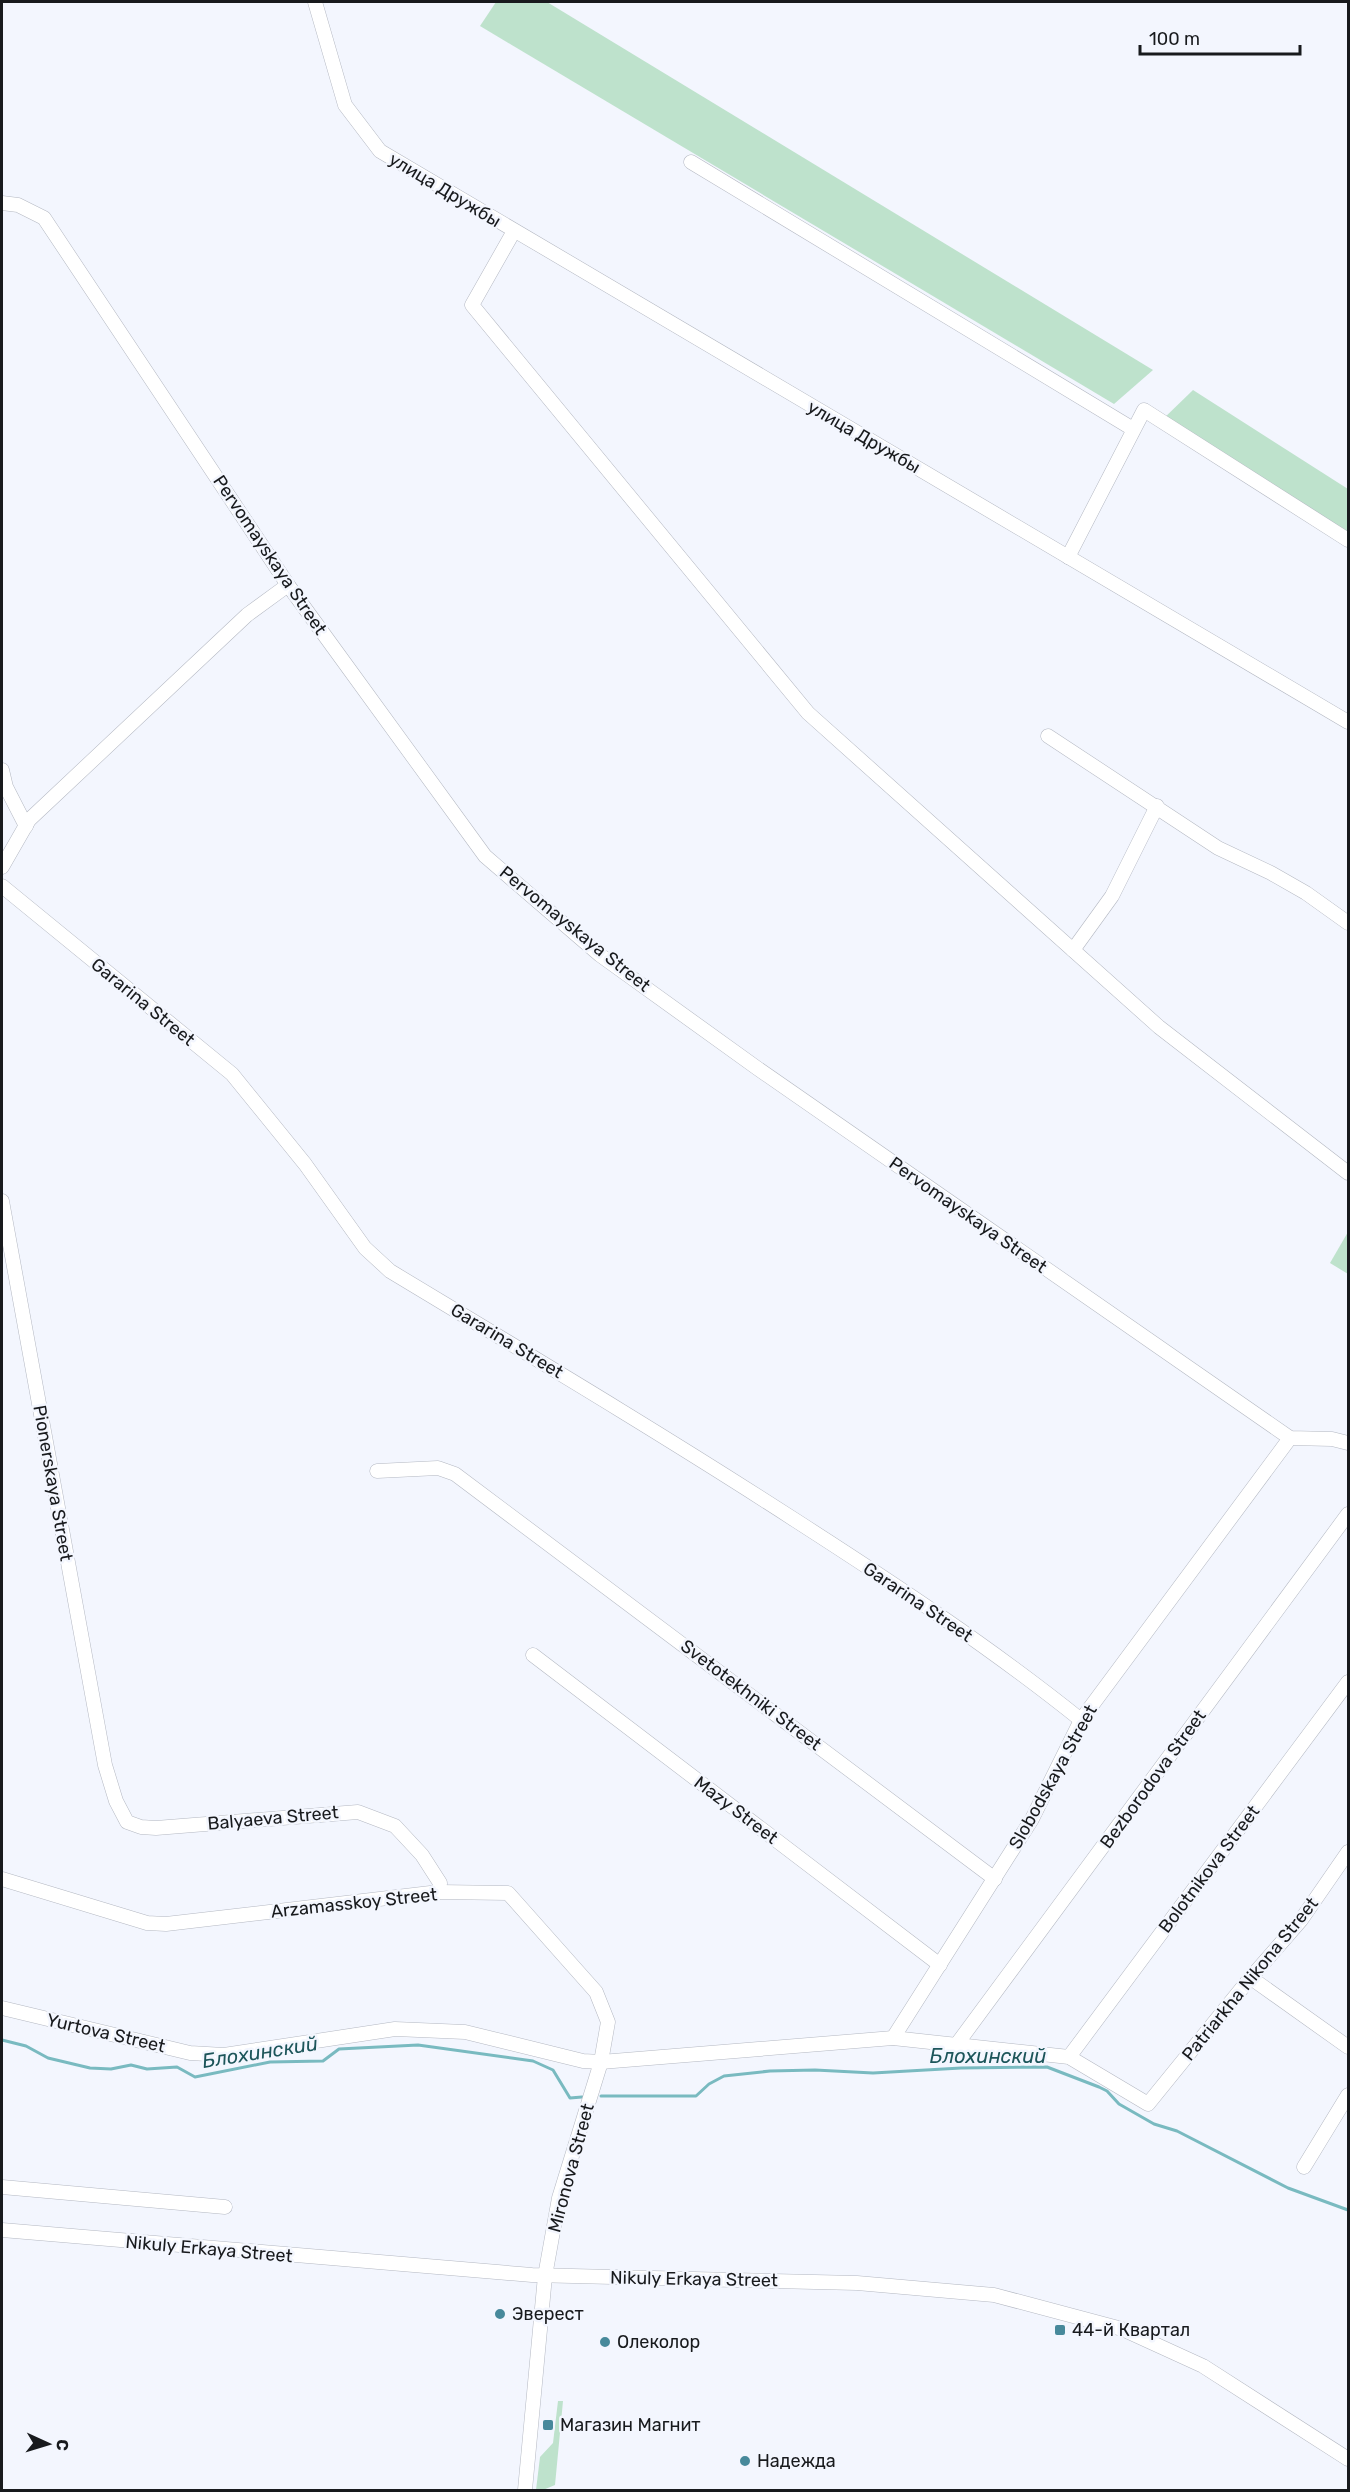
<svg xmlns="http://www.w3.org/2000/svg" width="1350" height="2492" font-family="Rubik,sans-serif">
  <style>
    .green { fill: #bee2cc }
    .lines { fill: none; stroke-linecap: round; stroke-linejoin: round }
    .stream { stroke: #79bac0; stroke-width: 3 }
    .minor-casing { stroke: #b4b8c2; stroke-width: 15 }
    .minor { stroke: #fff; stroke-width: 14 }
    .poi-dot { fill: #47899b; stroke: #f3f6fe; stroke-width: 2 }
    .labels { text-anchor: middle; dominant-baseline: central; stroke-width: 5; stroke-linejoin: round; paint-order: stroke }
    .street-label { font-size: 18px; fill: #181a1d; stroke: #f3f6fe }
    .poi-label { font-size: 18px; fill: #181a1d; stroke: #f3f6fe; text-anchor: start }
    .water-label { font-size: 20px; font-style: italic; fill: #1d555a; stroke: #f3f6fe }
  </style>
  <rect width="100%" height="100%" fill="#f3f6fe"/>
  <g class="green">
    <path d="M496 2H547L1153 370 1114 404 480 26Z"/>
    <path d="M1193 390 1348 489V537L1160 422Z"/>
    <path d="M1348 1232V1274L1330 1263Z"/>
    <path d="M558 2401H563L555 2485 543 2490H536L540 2457 553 2443Z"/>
  </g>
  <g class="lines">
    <g class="stream">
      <path d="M2 2040 26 2046 48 2058 90 2068 111 2069 131 2065 147 2069 177 2067 195 2077 270 2062 323 2061 339 2049 418 2045 533 2061 553 2070 570 2098 582 2097"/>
      <path d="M601 2096H696L709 2084 724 2076 770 2071 815 2070 873 2073 961 2068 1047 2067 1099 2087 1107 2091 1119 2104 1154 2124 1177 2131 1288 2188 1348 2210"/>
    </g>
    <defs>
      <g id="minor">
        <path d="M315 2 345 105 380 151 1348 722"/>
        <path d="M691 162 1133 429"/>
        <path d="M2 203 18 205 44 218 288 585 485 856 600 955 757 1068 1290 1438 1332 1439 1348 1443"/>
        <path d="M514 231 472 305 808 713 1159 1027 1348 1173"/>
        <path d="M1068 557 1144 410 1348 540"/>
        <path d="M1048 736 1218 848 1271 873 1306 893 1348 923"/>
        <path d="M2 770 6 787 26 826"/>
        <path d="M2 867 29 820 247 615 288 585"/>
        <path d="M2 886 232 1074 305 1164 365 1248 390 1271C526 1353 662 1434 795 1520 893 1583 990 1647 1081 1720"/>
        <path d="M1073 950 1112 896 1157 806"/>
        <path d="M2 1201 105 1765 116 1801 127 1822 141 1827 156 1828 358 1812 395 1826 422 1855 440 1883 439 1892"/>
        <path d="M377 1471 438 1468 455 1474 995 1879"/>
        <path d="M533 1655 940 1965"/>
        <path d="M2 1879 147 1923 166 1924 439 1892 508 1893 596 1992 608 2022 601 2062 559 2198 545 2276 525 2490"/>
        <path d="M1251 1978 1348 2047"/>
        <path d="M2 2008 190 2053 224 2055 395 2029 465 2032 583 2061 601 2062 893 2038 1069 2057 1148 2104 1247 1982 1301 1920 1348 1852"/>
        <path d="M893 2038 1032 1819 1081 1720 1290 1438"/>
        <path d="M957 2044 1348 1514"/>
        <path d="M1069 2057 1348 1682"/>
        <path d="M1304 2167 1348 2095"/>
        <path d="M2 2187 225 2207"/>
        <path d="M2 2230 532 2275 857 2283 994 2295 1122 2329 1203 2366 1348 2459"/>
      </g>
    </defs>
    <use href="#minor" class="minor-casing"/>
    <use href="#minor" class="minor"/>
  </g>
  <g class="poi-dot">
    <circle cx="500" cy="2314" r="6"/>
    <rect x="1054" y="2324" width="12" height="12" rx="3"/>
    <circle cx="605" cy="2342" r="6"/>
    <rect x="542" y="2419" width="12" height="12" rx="3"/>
    <circle cx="745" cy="2461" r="6"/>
  </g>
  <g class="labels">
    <g class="street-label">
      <text transform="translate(445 190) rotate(31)">улица Дружбы</text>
      <text transform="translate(864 437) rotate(30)">улица Дружбы</text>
      <text transform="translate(270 555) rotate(56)">Pervomayskaya Street</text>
      <text transform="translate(575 929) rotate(39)">Pervomayskaya Street</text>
      <text transform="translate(143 1002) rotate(39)">Gararina Street</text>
      <text transform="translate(968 1215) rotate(35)">Pervomayskaya Street</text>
      <text transform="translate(507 1341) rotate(31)">Gararina Street</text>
      <text transform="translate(53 1483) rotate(80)">Pionerskaya Street</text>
      <text transform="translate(918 1602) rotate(34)">Gararina Street</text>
      <text transform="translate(751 1695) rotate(37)">Svetotekhniki Street</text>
      <text transform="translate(1053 1777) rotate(-61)">Slobodskaya Street</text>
      <text transform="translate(1153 1779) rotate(-54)">Bezborodova Street</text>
      <text transform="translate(736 1810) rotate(37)">Mazy Street</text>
      <text transform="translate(273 1818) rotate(-5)">Balyaeva Street</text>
      <text transform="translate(1209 1869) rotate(-53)">Bolotnikova Street</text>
      <text transform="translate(354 1903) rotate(-6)">Arzamasskoy Street</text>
      <text transform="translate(1250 1979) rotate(-51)">Patriarkha Nikona Street</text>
      <text transform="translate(106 2033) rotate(13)">Yurtova Street</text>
      <text transform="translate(571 2168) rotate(-75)">Mironova Street</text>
      <text transform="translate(209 2249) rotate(5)">Nikuly Erkaya Street</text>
      <text transform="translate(694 2279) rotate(1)">Nikuly Erkaya Street</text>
    </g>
    <g class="poi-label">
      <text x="512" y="2314">Эверест</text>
      <text x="1072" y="2330">44-й Квартал</text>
      <text x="617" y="2342">Олеколор</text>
      <text x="560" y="2425">Магазин Магнит</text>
      <text x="757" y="2461">Надежда</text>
    </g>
    <g class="water-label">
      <text transform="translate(260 2052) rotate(-9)">Блохинский</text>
      <text x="988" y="2056">Блохинский</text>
    </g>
  </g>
  <rect width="1350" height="2492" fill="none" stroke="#181a1d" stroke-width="6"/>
  <g transform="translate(48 2444) rotate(94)" stroke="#f3f6fe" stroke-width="4.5" paint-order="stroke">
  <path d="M0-4.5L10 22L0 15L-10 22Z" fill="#181a1d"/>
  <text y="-9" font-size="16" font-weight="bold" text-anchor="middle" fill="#181a1d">С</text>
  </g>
  <path d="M1140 45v9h160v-9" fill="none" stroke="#181a1d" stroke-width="3"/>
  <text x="1149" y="45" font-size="18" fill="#181a1d" stroke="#f3f6fe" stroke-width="4.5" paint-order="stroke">100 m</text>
</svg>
